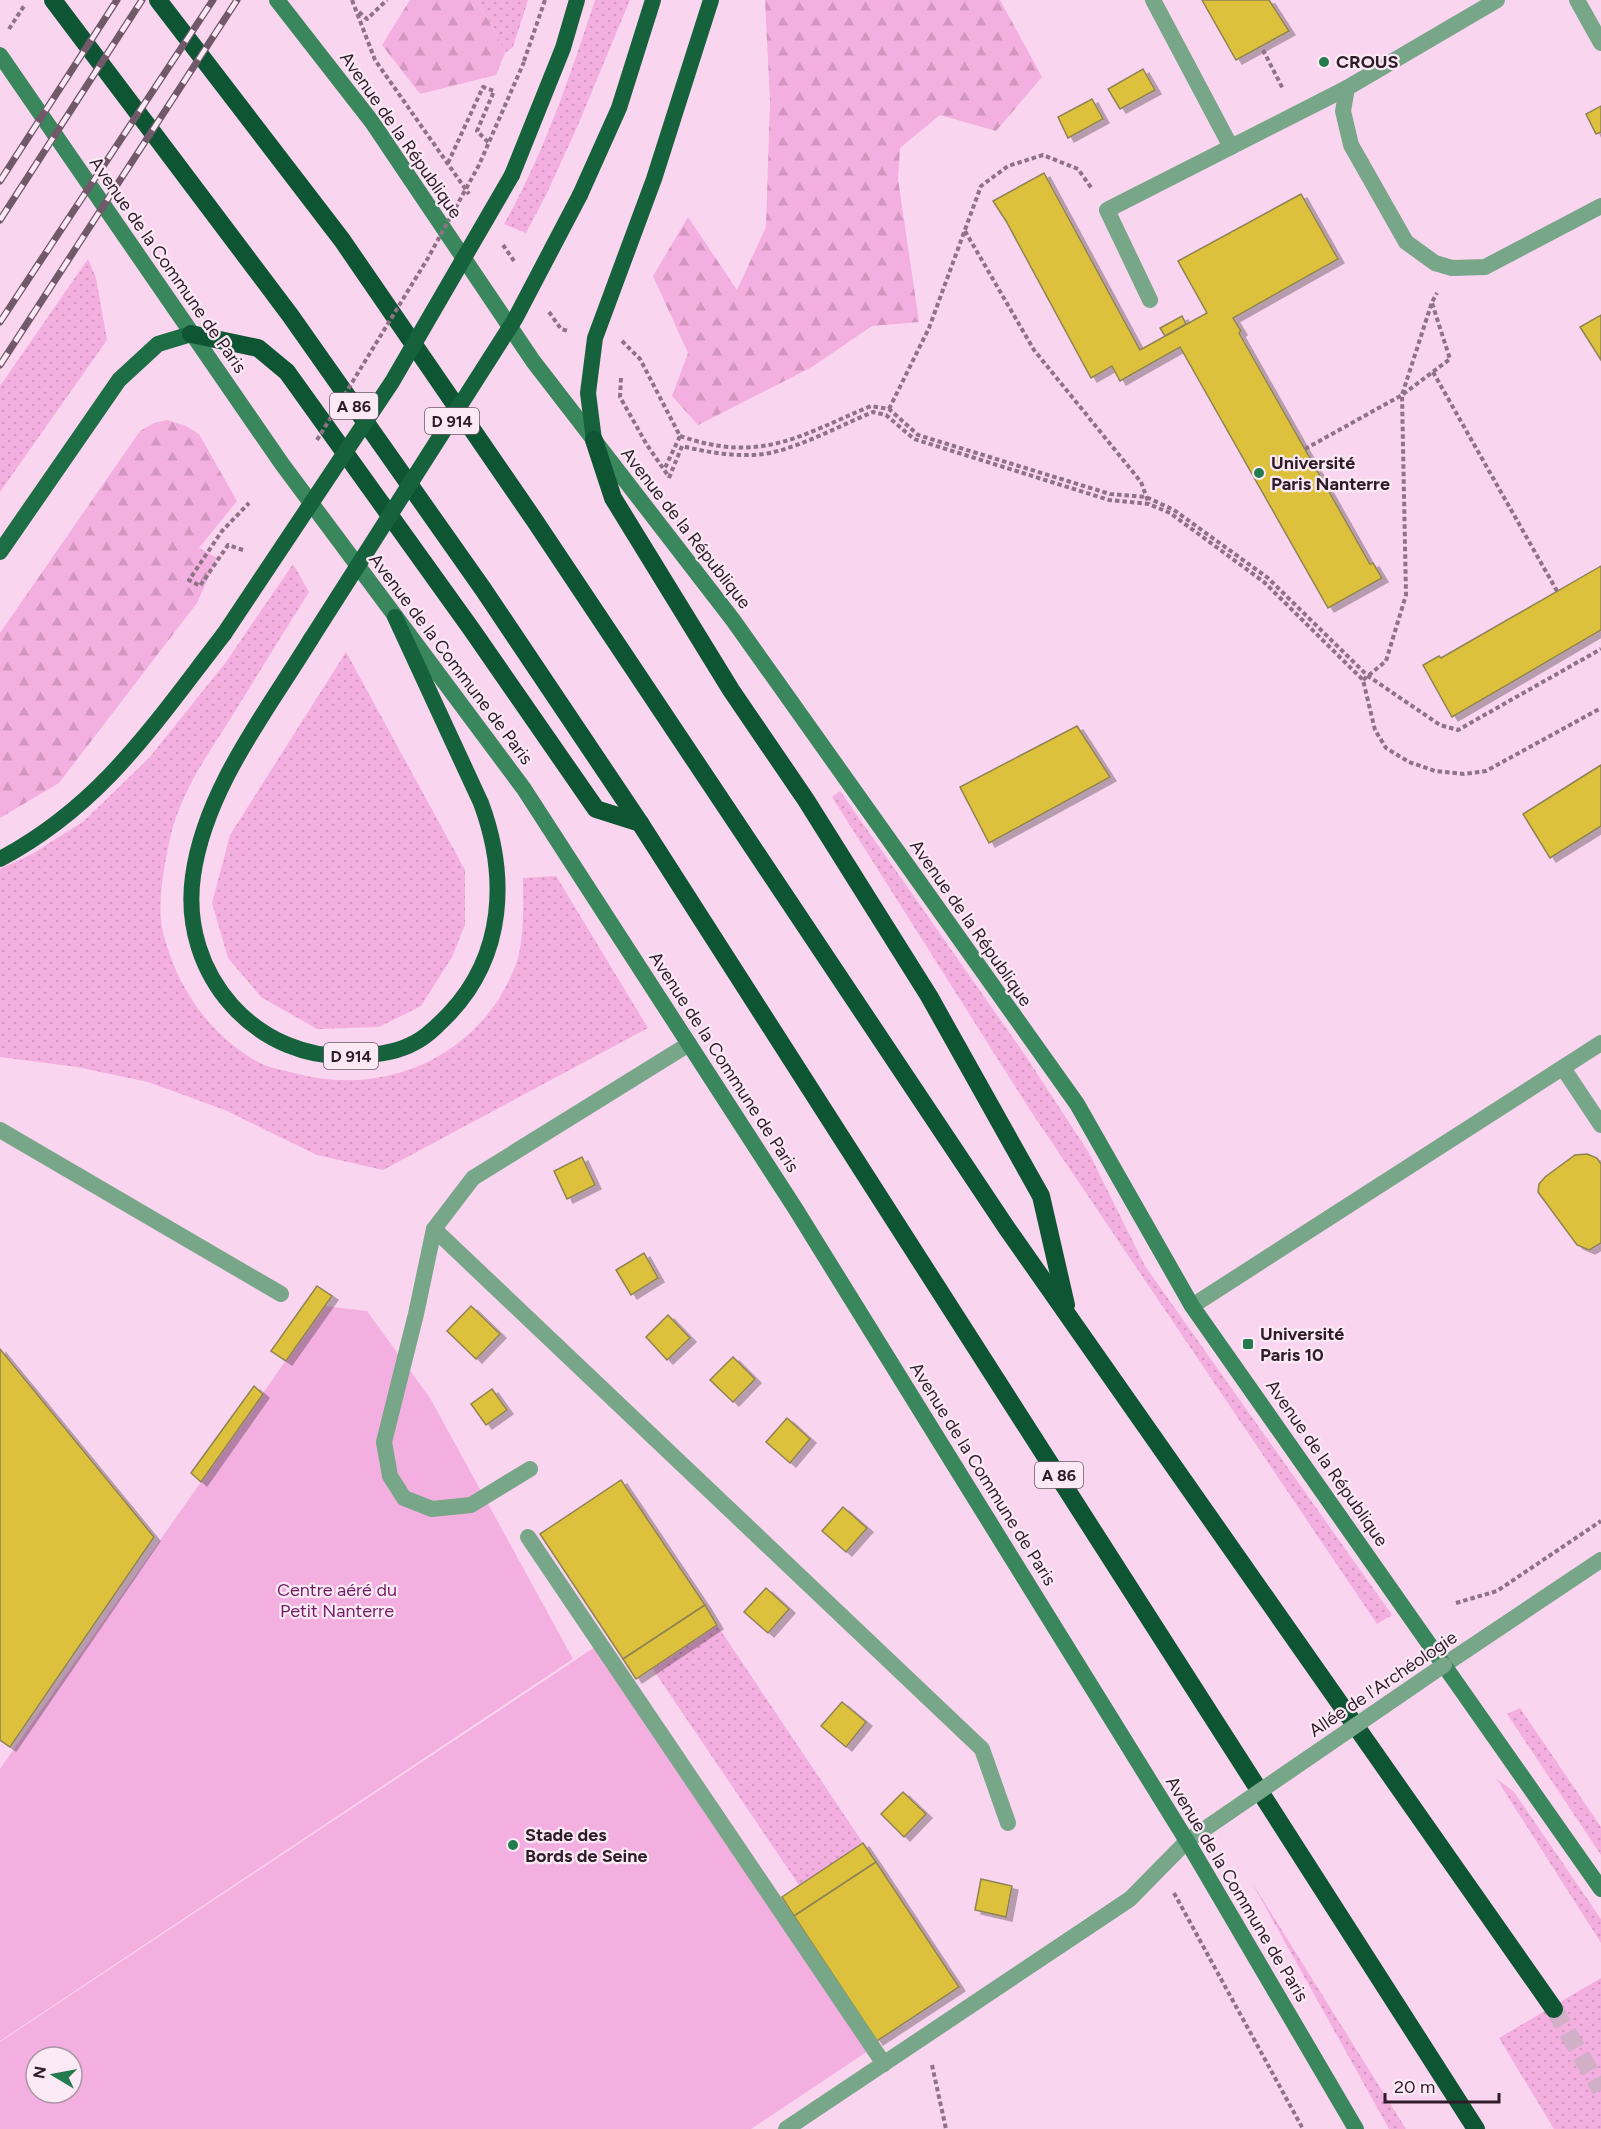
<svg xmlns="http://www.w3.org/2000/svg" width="1601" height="2129" font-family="Figtree,sans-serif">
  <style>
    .grass { fill: url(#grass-dots) }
    .forest { fill: url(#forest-firs) }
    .park { fill: #f4afe1; fill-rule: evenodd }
    .building { fill: #ddc13c; stroke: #8e8354; stroke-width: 1.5; filter: url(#shadow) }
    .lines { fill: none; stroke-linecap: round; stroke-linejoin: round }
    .motorway-tunnel { stroke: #d1b0c7; stroke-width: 18; stroke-dasharray: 18 9; stroke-linecap: butt }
    .path { stroke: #8e7386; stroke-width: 4; stroke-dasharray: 4.5 3; stroke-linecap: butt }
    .service { stroke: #77a688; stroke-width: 16 }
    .minor { stroke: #77a688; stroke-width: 16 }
    .secondary { stroke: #3b875d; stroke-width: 16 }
    .primary { stroke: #1d6d45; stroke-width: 16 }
    .trunk { stroke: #16623c; stroke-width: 16 }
    .motorway { stroke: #0e5633; stroke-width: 18 }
    .rail-casing { stroke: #71596a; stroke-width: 7 }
    .rail { stroke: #fce9f6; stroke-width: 4.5; stroke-dasharray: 14; stroke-linecap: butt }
    .path-bridge { stroke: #8e7386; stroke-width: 4; stroke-dasharray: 4.5 3; stroke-linecap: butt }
    .minor-bridge { stroke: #77a688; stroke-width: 16 }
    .trunk-bridge { stroke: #16623c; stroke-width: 16 }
    .poi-dot { fill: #247b4f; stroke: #fce9f6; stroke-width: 2 }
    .labels { text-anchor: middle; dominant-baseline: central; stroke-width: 4.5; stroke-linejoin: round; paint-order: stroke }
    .shield { fill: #fce9f6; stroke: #6c5a66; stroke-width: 1.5 }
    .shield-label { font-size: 16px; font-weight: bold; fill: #2e1d29 }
    .poi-label { font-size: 18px; font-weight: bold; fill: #2e1d29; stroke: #fce9f6; text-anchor: start }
    .street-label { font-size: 18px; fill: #2e1d29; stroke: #fce9f6 }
    .park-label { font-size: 18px; fill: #721d62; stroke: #fce9f6 }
  </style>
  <defs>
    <pattern id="grass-dots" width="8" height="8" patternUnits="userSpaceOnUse" patternTransform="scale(1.5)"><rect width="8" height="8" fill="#f4afe1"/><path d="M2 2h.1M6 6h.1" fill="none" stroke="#d296c1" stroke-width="1.8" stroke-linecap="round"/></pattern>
    <pattern id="forest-firs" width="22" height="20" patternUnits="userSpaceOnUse" patternTransform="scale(1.5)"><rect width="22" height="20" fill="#f4afe1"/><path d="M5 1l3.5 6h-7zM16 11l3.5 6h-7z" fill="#d296c1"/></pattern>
    <filter id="shadow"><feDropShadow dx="6" dy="4" stdDeviation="0" flood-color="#0004"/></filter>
  </defs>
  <rect width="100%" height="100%" fill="#fad5ef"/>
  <g class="grass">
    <path d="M475 0H528L513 47 505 53 493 27Z"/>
    <path d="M595 0H630L578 125 546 195 526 233 504 224C544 154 570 76 595 0Z"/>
    <path d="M88 259 96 278 107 340 0 492V386Z"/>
    <path d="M293 564 309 592C284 632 259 672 234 713 210 751 182 790 171 834 165 861 156 905 163 932 176 986 209 1035 258 1062 268 1068 283 1070 294 1073 385 1098 479 1057 515 967 525 941 523 906 523 878L556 876 648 1028 383 1170 317 1155 225 1110 148 1082 77 1067 0 1057V869L32 854 84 821 149 758 226 662Z"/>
    <path d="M346 652 465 870V925L452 957 421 1006 379 1027 317 1029 261 997 228 958 212 903 230 835Z"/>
    <path d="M840 791 1025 1055 1089 1153 1145 1266 1392 1615 1377 1624 1030 1110 832 797Z"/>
    <path d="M717 1625 863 1843 799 1885 652 1668Z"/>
    <path d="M1520 1708 1601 1827V1855L1507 1714Z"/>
    <path d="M1496 1778 1514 1792 1601 1919V1943Z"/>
    <path d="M1251 1881 1406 2129H1389Z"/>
    <path d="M1601 1978V2129H1554L1499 2038Z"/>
  </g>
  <g class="forest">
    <path d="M410 0H475L493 27 505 53 496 75 420 94 382 45Z"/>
    <path d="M765 0H1000L1042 77 996 131 940 115 900 148 898 179 919 322 872 326 812 367 698 425 672 396 688 353 653 276 688 217 737 290 766 227 770 101Z"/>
    <path d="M167 420 186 426 199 434 237 501 199 548 217 558 197 603 59 783 0 818V633L140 431 154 423Z"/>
  </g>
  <g class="park">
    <path d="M324 1306 367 1311 430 1398 573 1659 0 2041V1769Z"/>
    <path d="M595 1647 868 2051 751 2129H0V2042ZM36 2057H72V2093H36Z"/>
  </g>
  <g class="building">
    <path d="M1202 0H1269L1289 31 1236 60Z"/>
    <path d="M1143 69 1155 90 1120 109 1108 89Z"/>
    <path d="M1092 99 1103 119 1068 138 1058 117Z"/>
    <path d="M1601 106V132L1596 134 1586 114Z"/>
    <path d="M1044 173 1140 350 1207 313 1178 261 1301 194 1338 259 1233 318 1241 331 1239 333 1370 564 1373 563 1382 578 1328 608 1180 347 1120 381 1112 366 1091 378 1006 221 993 201Z"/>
    <path d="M1601 315V360L1580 327Z"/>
    <path d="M1182 316 1186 324 1165 336 1160 328Z"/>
    <path d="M1601 566V630L1452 717 1423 665 1439 656 1441 658Z"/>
    <path d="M1077 726 1110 777 989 843 960 787Z"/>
    <path d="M1601 765V826L1550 858 1523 814Z"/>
    <path d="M1587 1154 1597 1158 1601 1164V1243L1589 1250 1577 1245 1538 1192 1539 1184 1545 1177 1575 1155Z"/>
    <path d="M582 1157 595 1185 567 1199 554 1171Z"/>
    <path d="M644 1253 658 1278 631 1295 616 1270Z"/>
    <path d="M317 1286 332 1296 286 1361 271 1351Z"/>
    <path d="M471 1306 500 1334 476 1359 447 1331Z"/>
    <path d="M668 1315 690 1338 667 1360 646 1337Z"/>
    <path d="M0 1349 154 1537 10 1747 0 1740Z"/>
    <path d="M733 1357 755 1379 733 1402 710 1380Z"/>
    <path d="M254 1386 263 1394 201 1482 191 1473Z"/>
    <path d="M492 1389 507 1410 486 1425 471 1404Z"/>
    <path d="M787 1418 810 1439 790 1463 766 1442Z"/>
    <path d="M621 1480 705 1605 623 1659 540 1534Z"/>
    <path d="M843 1507 867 1528 846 1552 822 1531Z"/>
    <path d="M766 1588 789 1609 768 1633 744 1612Z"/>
    <path d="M705 1605 717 1625 636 1679 623 1659Z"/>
    <path d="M842 1702 866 1722 846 1747 821 1726Z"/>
    <path d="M903 1792 926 1814 904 1837 881 1814Z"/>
    <path d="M863 1843 876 1862 794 1916 782 1897Z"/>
    <path d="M876 1862 959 1987 877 2041 794 1916Z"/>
    <path d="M981 1879 1012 1886 1006 1917 975 1910Z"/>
  </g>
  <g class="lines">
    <path class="motorway-tunnel" d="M1554 2009 1601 2090"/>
    <g class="path">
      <path d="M352 0 375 60 469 194"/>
      <path d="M359 12 367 19 387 0"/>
      <path d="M9 29 24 6"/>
      <path d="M1263 50 1283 89"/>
      <path d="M524 61 545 0"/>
      <path d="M448 163 483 87 494 91 477 131 489 143"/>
      <path d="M965 231 1034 350 1141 482 1149 504"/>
      <path d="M503 245 514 261"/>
      <path d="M549 312 561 329 568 331"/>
      <path d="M622 341 640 359 680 436 664 470"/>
      <path d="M1433 372 1557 591"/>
      <path d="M621 378 620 397 647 445 669 477"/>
      <path d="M889 409 929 328 981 186 1008 166 1043 155 1078 169 1092 189"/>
      <path d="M680 436C761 464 799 436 871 406L889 409 918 435 1110 494 1146 497 1174 510 1268 578 1368 676 1440 725 1458 730 1601 649"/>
      <path d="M1305 449 1402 395 1450 359 1432 303"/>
      <path d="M669 478 682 446C709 453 747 459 774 452 807 444 841 425 873 412L886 415 914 439 1109 500 1149 504 1170 513 1264 582 1363 680 1375 730 1386 748 1409 762 1435 771 1464 774 1486 771 1601 708"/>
      <path d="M243 550 228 545 200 586 189 580 222 531 249 503"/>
      <path d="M1363 680 1386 661 1406 595 1402 395 1432 302 1437 293"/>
      <path d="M1456 1603 1497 1591 1601 1521"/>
      <path d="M1174 1893 1303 2129"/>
      <path d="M932 2065 946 2129"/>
    </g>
    <g class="service">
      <path d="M1153 0 1231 147"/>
      <path d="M1150 300 1107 210 1347 88"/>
      <path d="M1563 1068 1601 1125"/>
      <path d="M0 1130 281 1294"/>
      <path d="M434 1229 982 1749 1008 1823"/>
      <path d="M1192 1306 1601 1043"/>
      <path d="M530 1469 471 1505 432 1509 404 1498 390 1476 384 1442 416 1314 434 1229 473 1178 689 1044"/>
      <path d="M528 1537 884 2064"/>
      <path d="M1444 1665 1601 1560"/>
      <path d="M786 2129 1130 1899 1187 1841"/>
    </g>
    <g class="minor">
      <path d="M1497 0 1347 88 1343 111 1351 145 1406 242 1435 263 1452 268 1485 267 1601 206"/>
      <path d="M1577 0 1601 43"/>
      <path d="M1187 1841 1228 1813"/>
    </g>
    <g class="secondary">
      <path d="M277 0 372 122 533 361 733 620 1077 1104 1192 1306 1601 1889"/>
      <path d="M0 55 282 464 524 789 795 1208 1187 1841 1356 2129"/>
    </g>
    <path class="primary" d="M0 552 119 380 158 344 191 334"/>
    <g class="trunk">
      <path d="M512 175 563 48 577 0"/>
      <path d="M580 195 619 108 653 0"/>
      <path d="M594 440 588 393 595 338 654 179 711 0"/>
      <path d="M311 639C267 711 205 789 193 876 179 975 257 1063 357 1056 376 1055 398 1052 414 1043 427 1037 439 1024 449 1014 505 955 508 876 481 803L395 617"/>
      <path d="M0 859C103 804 154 724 224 634"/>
    </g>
    <g class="motorway">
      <path d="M53 0 290 315 483 589 640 823 1476 2129"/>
      <path d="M158 0 342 240 535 521 1006 1227 1554 2009"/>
      <path d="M191 334 258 348 287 372 472 630 596 809 640 823"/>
      <path d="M594 440 613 498 731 690 806 800 929 996 1041 1196 1066 1305"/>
    </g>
    <defs>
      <g id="rail">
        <path d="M0 181 117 0"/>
        <path d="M0 220 142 0"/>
        <path d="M0 322 213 0"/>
        <path d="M0 365 237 0"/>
      </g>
    </defs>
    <use href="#rail" class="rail-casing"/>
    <use href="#rail" class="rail"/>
    <path class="path-bridge" d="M317 440 428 258 479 165 524 62"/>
    <path class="minor-bridge" d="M1228 1813 1444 1665"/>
    <g class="trunk-bridge">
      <path d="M224 634 392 382 512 175"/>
      <path d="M311 639 515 319 580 195"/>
    </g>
  </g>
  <g class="poi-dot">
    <circle cx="1324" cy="62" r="6"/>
    <circle cx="1259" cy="473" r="6"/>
    <rect x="1242" y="1338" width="12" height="12" rx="3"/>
    <circle cx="513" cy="1845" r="6"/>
  </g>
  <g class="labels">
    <g class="shield">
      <rect x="330" y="393" width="48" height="26" rx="4.5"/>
      <rect x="425" y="408" width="54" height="26" rx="4.5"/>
      <rect x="324" y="1043" width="54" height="26" rx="4.5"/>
      <rect x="1035" y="1462" width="48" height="26" rx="4.5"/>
    </g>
    <g class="shield-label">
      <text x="354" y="406">A 86</text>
      <text x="452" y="421">D 914</text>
      <text x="351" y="1056">D 914</text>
      <text x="1059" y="1475">A 86</text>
    </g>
    <g class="poi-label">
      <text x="1336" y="62">CROUS</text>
      <text x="1271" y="463">Université<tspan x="1271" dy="21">Paris Nanterre</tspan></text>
      <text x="1260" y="1334">Université<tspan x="1260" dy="21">Paris 10</tspan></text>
      <text x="525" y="1835">Stade des<tspan x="525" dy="21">Bords de Seine</tspan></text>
    </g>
    <g class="street-label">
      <text transform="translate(401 135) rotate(55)">Avenue de la République</text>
      <text transform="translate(168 265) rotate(55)">Avenue de la Commune de Paris</text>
      <text transform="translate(686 528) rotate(52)">Avenue de la République</text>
      <text transform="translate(451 659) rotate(53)">Avenue de la Commune de Paris</text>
      <text transform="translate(971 923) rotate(55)">Avenue de la République</text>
      <text transform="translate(724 1062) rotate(57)">Avenue de la Commune de Paris</text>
      <text transform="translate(1327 1463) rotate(55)">Avenue de la République</text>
      <text transform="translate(983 1474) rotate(58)">Avenue de la Commune de Paris</text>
      <text transform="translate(1383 1684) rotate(-34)">Allée de l'Archéologie</text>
      <text transform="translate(1237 1889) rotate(59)">Avenue de la Commune de Paris</text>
    </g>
    <g class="park-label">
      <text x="337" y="1590">Centre aéré du<tspan x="337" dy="21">Petit Nanterre</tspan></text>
    </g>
  </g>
  <g transform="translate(54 2075) rotate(280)"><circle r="28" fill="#fce9f6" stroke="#aa97a4" stroke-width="1.5"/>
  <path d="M0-4.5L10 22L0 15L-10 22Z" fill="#247b4f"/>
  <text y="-9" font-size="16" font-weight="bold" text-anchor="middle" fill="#2e1d29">N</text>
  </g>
  <path d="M1385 2093v9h114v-9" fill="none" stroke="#2e1d29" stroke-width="3"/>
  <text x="1394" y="2093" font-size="18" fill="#2e1d29" stroke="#fce9f6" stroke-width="4.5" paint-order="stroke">20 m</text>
</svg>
